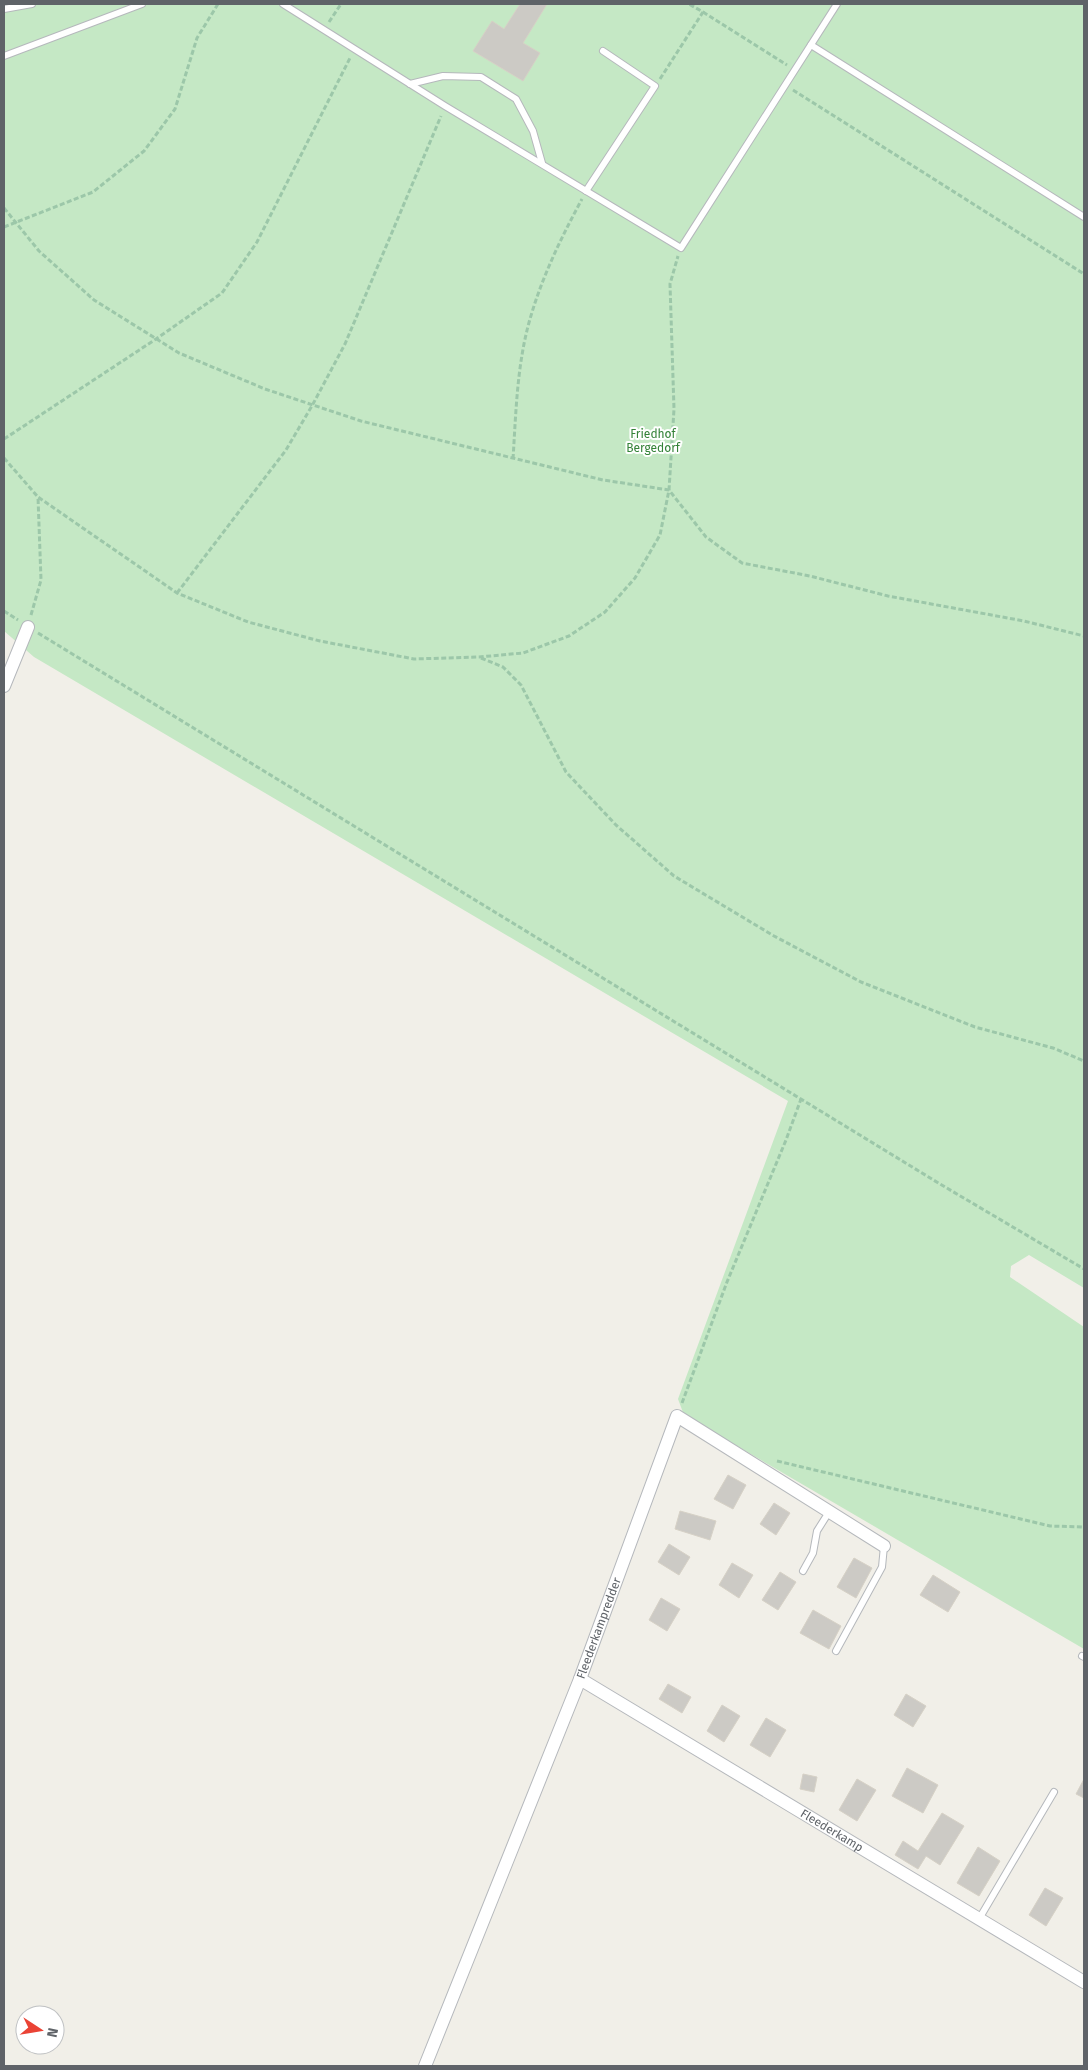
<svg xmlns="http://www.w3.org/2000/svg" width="1088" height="2070" font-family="'Fira Sans',sans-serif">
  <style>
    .green { fill: #c5e8c5 }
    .building { fill: #cccac5; stroke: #d6d1c6 }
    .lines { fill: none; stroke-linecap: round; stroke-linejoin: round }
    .service-casing { stroke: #b5b8bc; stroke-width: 8 }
    .minor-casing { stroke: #b5b8bc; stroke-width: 14 }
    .path { stroke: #9cc7a9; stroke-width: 3; stroke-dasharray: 5 2.5; stroke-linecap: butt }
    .service { stroke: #fff; stroke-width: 6 }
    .minor { stroke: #fff; stroke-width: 12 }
    .labels { text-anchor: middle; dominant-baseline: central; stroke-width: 4; stroke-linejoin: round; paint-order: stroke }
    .park-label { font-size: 12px; fill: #348238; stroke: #fff }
    .street-label { font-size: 12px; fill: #5f6368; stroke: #fff }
  </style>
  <rect width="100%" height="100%" fill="#f1efe8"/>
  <path class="green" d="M4 4H1084V1288L1029 1255 1011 1266 1010 1277 1084 1327V1649L684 1415 678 1399 788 1101 34 657 4 631Z"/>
  <g class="building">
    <path d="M520 4H547L523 43 540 53 523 81 473 51 492 21 504 29Z"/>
    <path d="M728 1475 746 1485 733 1509 714 1499Z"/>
    <path d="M774 1503 790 1513 776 1535 760 1524Z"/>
    <path d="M680 1511 716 1521 710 1540 675 1529Z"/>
    <path d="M669 1544 690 1557 679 1575 658 1562Z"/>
    <path d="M854 1558 872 1568 856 1598 837 1587Z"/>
    <path d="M732 1563 753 1575 739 1598 719 1585Z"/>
    <path d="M780 1572 796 1582 778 1610 762 1600Z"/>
    <path d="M933 1575 960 1592 948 1612 920 1595Z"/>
    <path d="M661 1598 680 1609 667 1631 649 1620Z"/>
    <path d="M813 1610 841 1626 829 1649 800 1633Z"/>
    <path d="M668 1684 691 1697 682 1713 659 1699Z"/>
    <path d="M906 1694 926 1706 913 1727 894 1715Z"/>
    <path d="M722 1705 740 1716 724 1742 707 1731Z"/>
    <path d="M766 1718 786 1730 770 1757 750 1745Z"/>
    <path d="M907 1768 938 1785 923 1813 892 1796Z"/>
    <path d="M803 1774 817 1777 814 1792 800 1789Z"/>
    <path d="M857 1779 876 1790 857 1821 839 1810Z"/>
    <path d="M1084 1779V1798L1076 1794Z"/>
    <path d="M942 1813 964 1826 940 1865 926 1856 918 1869 895 1855 903 1841 918 1851Z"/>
    <path d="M978 1847 1000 1861 979 1896 957 1883Z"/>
    <path d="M1045 1888 1063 1898 1046 1926 1029 1915Z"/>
  </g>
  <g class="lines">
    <defs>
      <g id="service">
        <path d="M283 4 445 106 681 248 837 4"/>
        <path d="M4 9 32 4"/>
        <path d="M811 45 1084 217"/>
        <path d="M4 56 142 4"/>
        <path d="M410 84 443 76 481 77 516 99 533 131 542 163"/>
        <path d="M586 191 655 86 603 51"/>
        <path d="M803 1571 813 1553 817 1531 829 1512"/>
        <path d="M836 1651 882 1567 884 1546"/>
        <path d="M1082 1656 1084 1657"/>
        <path d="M979 1919 1054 1792"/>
      </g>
      <g id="minor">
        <path d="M4 686 28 627"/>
        <path id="s1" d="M580 1679 1084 1982"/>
        <path id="s2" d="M425 2066 580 1679 677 1416 884 1546"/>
      </g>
    </defs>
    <use href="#service" class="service-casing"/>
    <use href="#minor" class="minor-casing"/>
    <g class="path">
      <path d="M703 12 787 65"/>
      <path d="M329 22 341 4"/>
      <path d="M660 79 703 12 689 4"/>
      <path d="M793 90 1084 274"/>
      <path d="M4 208 39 251 94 300 179 353 265 389 361 421 603 480 669 490 706 537 742 563 810 576 888 596 1024 621 1084 636"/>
      <path d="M4 227 93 192 144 151 175 109 197 38 218 4"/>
      <path d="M4 439 156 339 222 293 257 242 350 58"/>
      <path d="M4 458 38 497"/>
      <path d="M513 459C516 412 517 364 530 319 542 277 561 238 582 199"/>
      <path d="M177 593 286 450 313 404 345 344 441 116"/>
      <path d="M4 611 18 620"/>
      <path d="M31 615 41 580 38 497 177 593 248 622 320 641 414 659 479 657 523 653 569 636 605 612 635 578 660 535 669 490 674 409 670 284 678 256"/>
      <path d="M38 633 940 1184 1084 1269"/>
      <path d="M481 658 503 667 521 685 566 772 616 825 674 876 774 936 861 982 975 1027 1053 1048 1084 1061"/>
      <path d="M682 1403 727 1282 786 1140 801 1099"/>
      <path d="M777 1461 1050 1526 1084 1527"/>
    </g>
    <use href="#service" class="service"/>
    <use href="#minor" class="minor"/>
  </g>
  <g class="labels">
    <g class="park-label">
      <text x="653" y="434">Friedhof<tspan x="653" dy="14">Bergedorf</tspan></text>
    </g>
    <g class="street-label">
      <text stroke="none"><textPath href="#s2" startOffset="471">Fleederkampredder</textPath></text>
      <text stroke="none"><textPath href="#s1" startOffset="294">Fleederkamp</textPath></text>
    </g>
  </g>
  <rect width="1088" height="2070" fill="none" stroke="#5f6368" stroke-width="10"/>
  <g transform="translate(40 2030) rotate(102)"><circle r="24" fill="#ffffff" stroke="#bfc1c3"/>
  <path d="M0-4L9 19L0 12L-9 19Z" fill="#ea4335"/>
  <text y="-8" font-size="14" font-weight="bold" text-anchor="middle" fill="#5f6368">N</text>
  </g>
</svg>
